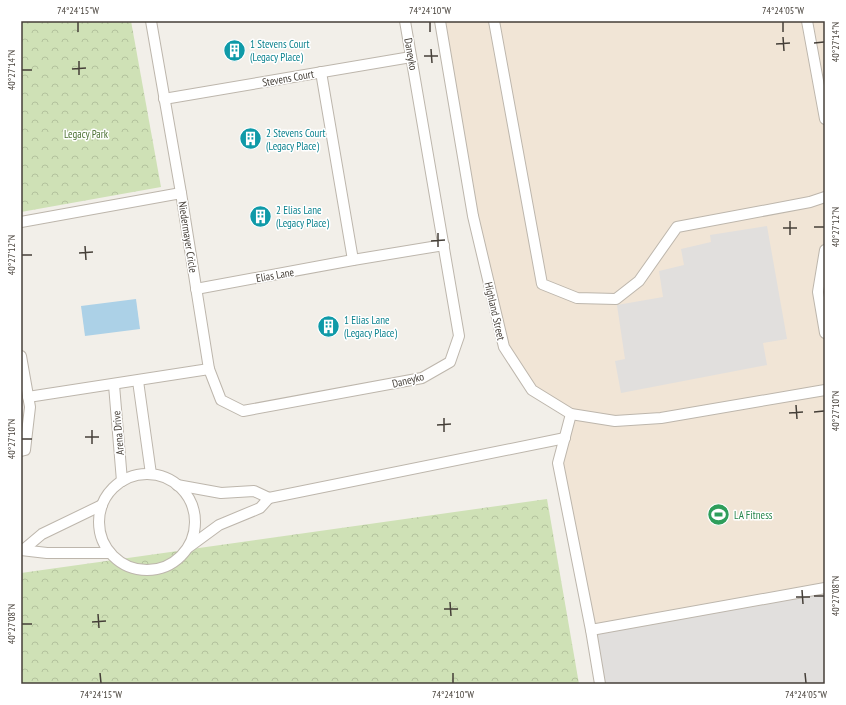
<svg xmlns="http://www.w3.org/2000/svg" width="846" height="705" font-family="'PT Sans Narrow',sans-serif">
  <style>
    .commercial { fill: #f1e5d6 }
    .forest { fill: url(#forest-crowns) }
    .parking { fill: #e1dfdd }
    .water { fill: #acd1e7 }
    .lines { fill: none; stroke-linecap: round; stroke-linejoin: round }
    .service-casing { stroke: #bdb6ac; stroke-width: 12 }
    .service { stroke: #fff; stroke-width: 10 }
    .ticks { fill: none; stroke: #453f38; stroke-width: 1.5 }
    .labels { text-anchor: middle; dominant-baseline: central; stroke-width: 3; stroke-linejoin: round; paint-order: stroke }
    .culture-label { font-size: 11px; fill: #0d838f; stroke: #fff; text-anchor: start }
    .street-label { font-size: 11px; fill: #453f38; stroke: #fff }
    .park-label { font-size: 11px; fill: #4b7032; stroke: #fff }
    .leisure-label { font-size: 11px; fill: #27864d; stroke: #fff; text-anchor: start }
    .neatline { fill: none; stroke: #453f38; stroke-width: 1.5 }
    .ticks-label { font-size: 10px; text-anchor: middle; fill: #453f38 }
  </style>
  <defs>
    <pattern id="forest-crowns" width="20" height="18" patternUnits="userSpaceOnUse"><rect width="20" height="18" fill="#cfe1b6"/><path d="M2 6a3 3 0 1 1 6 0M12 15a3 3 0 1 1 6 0" fill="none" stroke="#b3c29d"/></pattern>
  </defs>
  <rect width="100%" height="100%" fill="#f2efe9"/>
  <path class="commercial" d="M440 21H825V684H600L558 463 571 414 532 390 504 347Z"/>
  <g class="forest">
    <path d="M21 21H131L161 187 21 212Z"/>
    <path d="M547 499 579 684H21V573Z"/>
  </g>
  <g class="parking">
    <path d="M767 226 787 339 763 343 767 365 621 393 615 361 625 359 617 305 663 297 659 271 684 265 681 249 711 242 710 235Z"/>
    <path d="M825 588V684H600L591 630Z"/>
  </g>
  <path class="water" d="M136 299 140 329 85 336 81 306Z"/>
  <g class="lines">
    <defs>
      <g id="service">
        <path d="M151 21 181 193"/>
        <path d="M440 21 473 216 504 347 532 390 571 414 615 421 661 418 825 390"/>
        <path d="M494 21 542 284 577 298 616 299 639 281 677 227 810 202 825 197"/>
        <path d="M807 21 825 119"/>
        <path d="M321 72 353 260 444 245"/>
        <path d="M164 99 411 57"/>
        <path d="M21 222 181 193 209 369"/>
        <path d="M825 250 818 292 825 333"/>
        <path d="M196 289 353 260"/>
        <path d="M21 356 30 407 25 450 21 451"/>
        <path d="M138 381 151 474"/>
        <path d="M114 385 122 481"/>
        <path d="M28 397 209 369 221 400 243 411 422 378 450 362 459 336 405 21"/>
        <path d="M571 414 558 463 591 630 825 588"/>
        <circle cx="147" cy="522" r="48"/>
        <path d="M177 485 221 493 254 491 269 498 260 508 219 525 189 547"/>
        <path d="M269 498 565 438"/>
        <path d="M21 550 47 553H110"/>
        <path d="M23 550 42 534 102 505"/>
        <path d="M591 630 600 684"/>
      </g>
    </defs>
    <use href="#service" class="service-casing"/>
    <use href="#service" class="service"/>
  </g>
  <path class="ticks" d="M78 22V32M430 22V32M783 22V32M783 37 784 51M814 43 824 42M776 44 790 43M431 49 432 63M424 56H438M79 61V75M72 69 86 68M22 70H32M790 221V235M814 227H824M783 228H797M438 233V247M431 241 445 240M85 246 86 260M79 253 93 252M22 255H32M796 405 797 419M814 412 824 411M789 413 803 412M444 418V432M437 425 451 424M92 430V444M85 437H99M22 439H32M802 590 803 604M814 596H824M796 597H810M450 602 451 616M444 609H458M98 614 99 628M92 622 106 621M22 624H32M100 673 101 683M453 673V683M805 673 806 683"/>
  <defs>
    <symbol id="building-disc" viewBox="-11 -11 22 22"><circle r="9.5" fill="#0f9aa8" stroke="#fff"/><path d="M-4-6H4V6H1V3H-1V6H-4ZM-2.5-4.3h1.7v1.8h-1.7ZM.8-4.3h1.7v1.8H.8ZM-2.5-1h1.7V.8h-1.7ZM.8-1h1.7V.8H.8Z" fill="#fff"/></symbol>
    <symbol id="stadium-disc" viewBox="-11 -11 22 22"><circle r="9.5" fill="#2e9e5b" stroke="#fff"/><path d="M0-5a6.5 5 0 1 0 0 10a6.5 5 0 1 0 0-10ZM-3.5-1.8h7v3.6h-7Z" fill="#fff"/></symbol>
  </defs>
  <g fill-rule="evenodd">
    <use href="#building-disc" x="222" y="38" width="25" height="25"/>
    <use href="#building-disc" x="238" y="126" width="25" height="25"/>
    <use href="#building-disc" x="248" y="204" width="25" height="25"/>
    <use href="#building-disc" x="316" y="314" width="25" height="25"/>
    <use href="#stadium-disc" x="706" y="502" width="25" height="25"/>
  </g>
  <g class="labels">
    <g class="culture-label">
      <text x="250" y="44">1 Stevens Court<tspan x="250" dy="13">(Legacy Place)</tspan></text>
      <text x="266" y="133">2 Stevens Court<tspan x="266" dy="13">(Legacy Place)</tspan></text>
      <text x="276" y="210">2 Elias Lane<tspan x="276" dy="13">(Legacy Place)</tspan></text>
      <text x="344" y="320">1 Elias Lane<tspan x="344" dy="13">(Legacy Place)</tspan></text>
    </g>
    <g class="street-label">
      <text transform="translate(411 54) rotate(80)">Daneyko</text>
      <text transform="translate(288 78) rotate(-10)">Stevens Court</text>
      <text transform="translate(188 237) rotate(81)">Niedermayer Cricle</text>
      <text transform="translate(275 275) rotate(-10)">Elias Lane</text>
      <text transform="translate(495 311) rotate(77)">Highland Street</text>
      <text transform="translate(408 380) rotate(-14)">Daneyko</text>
      <text transform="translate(118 433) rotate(-95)">Arena Drive</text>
    </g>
    <g class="park-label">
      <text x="86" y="134">Legacy Park</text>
    </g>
    <g class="leisure-label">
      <text x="734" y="515">LA Fitness</text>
    </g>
  </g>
  <rect width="846" height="705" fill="none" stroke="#ffffff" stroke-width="44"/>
  <rect x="22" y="22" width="802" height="661" class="neatline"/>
  <g class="ticks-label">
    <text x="78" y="14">74°24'15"W</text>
    <text x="430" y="14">74°24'10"W</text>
    <text x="783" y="14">74°24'05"W</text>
    <text transform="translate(835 42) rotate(-90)" y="4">40°27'14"N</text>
    <text transform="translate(11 70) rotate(-90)" y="4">40°27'14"N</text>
    <text transform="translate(835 227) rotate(-90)" y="4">40°27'12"N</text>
    <text transform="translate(11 255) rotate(-90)" y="4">40°27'12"N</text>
    <text transform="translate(835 411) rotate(-90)" y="4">40°27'10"N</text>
    <text transform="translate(11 439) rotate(-90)" y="4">40°27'10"N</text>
    <text transform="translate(835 596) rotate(-90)" y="4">40°27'08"N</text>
    <text transform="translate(11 624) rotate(-90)" y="4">40°27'08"N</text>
    <text x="101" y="698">74°24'15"W</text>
    <text x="453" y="698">74°24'10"W</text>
    <text x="806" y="698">74°24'05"W</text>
  </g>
</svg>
